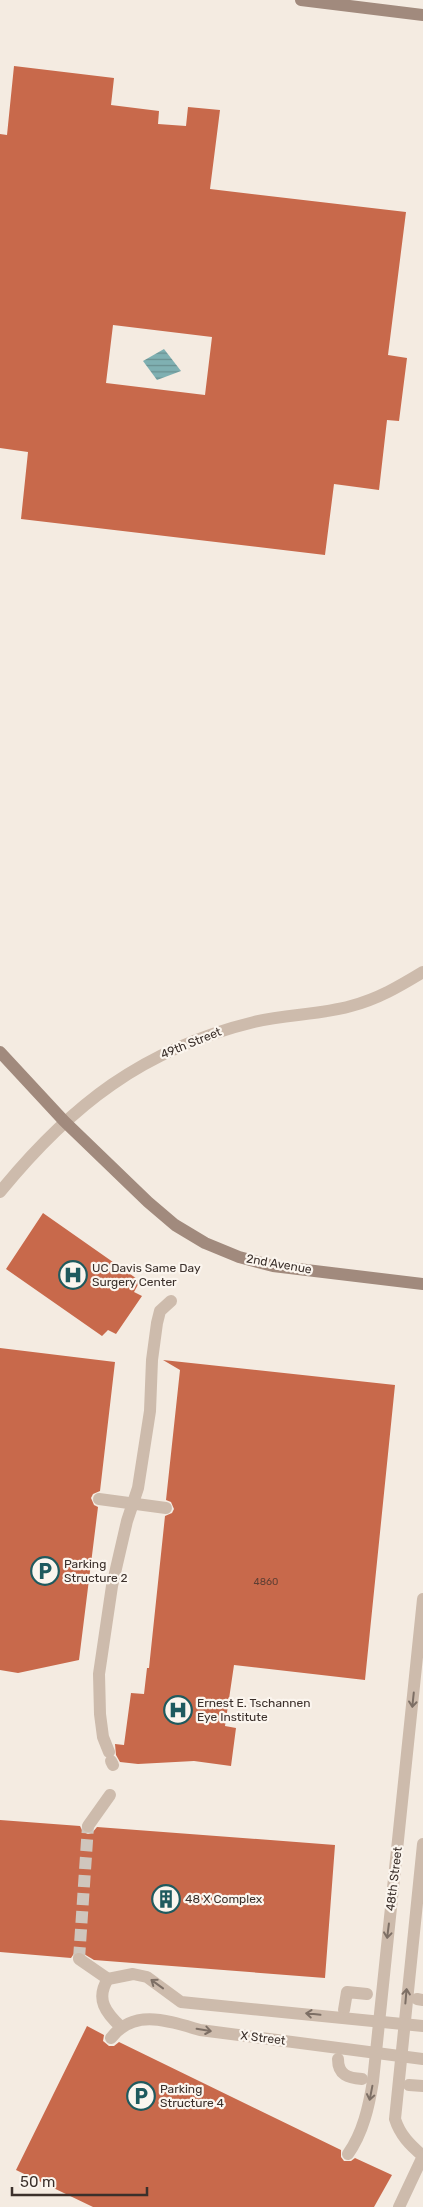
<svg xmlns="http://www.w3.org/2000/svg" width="423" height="2207" font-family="Rubik,sans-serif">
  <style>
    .water { fill: url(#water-rules) }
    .building { fill: #c8694b; fill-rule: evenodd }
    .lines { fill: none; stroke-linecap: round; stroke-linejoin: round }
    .street-tunnel { stroke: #cfc6bd; stroke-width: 12; stroke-dasharray: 12 6; stroke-linecap: butt }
    .street { stroke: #cdbbac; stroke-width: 12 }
    .secondary { stroke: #a18a7d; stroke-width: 12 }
    .oneway { stroke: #7d6f65 }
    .labels { text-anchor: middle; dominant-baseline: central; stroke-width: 4.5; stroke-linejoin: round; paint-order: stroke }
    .number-label { font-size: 10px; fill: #5e3e33 }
    .street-label { font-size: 12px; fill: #3b302b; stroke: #fbf5ee }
    .poi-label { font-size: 12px; fill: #3b302b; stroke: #fbf5ee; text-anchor: start }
  </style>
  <defs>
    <pattern id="water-rules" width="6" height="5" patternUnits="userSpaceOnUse" patternTransform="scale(1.25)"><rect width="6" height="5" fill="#7fb0b2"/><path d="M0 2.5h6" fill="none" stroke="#699091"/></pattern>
  </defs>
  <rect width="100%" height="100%" fill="#f4ebe1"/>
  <path class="water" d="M164 349 181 371 157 380 143 361Z"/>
  <g class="building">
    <path d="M14 66 114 78 111 105 159 111 158 124 186 126 188 107 220 110 210 189 406 212 388 355 407 358 399 421 387 420 379 490 334 484 325 555 21 519 28 452 0 448V134L7 135ZM113 325 212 337 205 395 106 383Z"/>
    <path d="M43 1213 140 1281 134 1292 142 1296 116 1334 108 1330 102 1336 6 1269Z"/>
    <path d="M0 1348 115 1362 100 1491 93 1494 91 1498 94 1505 98 1507 79 1660 18 1673 0 1670Z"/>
    <path d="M163 1360 395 1385 365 1680 234 1665 225 1726 236 1728 231 1766 194 1761 138 1764 120 1762 116 1755 115 1744 124 1745 131 1693 144 1694 147 1668H149L165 1516 172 1513 174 1509 171 1502 166 1500 180 1370Z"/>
    <path d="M0 1820 80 1826 83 1832 88 1834 92 1833 97 1827 335 1845 325 1978 94 1960 79 1951 75 1952 71 1958 0 1952Z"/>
    <path d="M87 2026 104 2035 103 2041 109 2046H114L119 2042 341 2150V2157L344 2161H351L355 2158 392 2175 374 2207H93L16 2170Z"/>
  </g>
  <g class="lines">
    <path class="street-tunnel" d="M79 1959 88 1826"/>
    <g class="street">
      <path d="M0 1192C71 1105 143 1049 254 1022 286 1014 319 1015 351 1006 378 999 400 986 423 972"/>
      <path d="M99 1499 166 1508"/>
      <path d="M109 1752 103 1737 100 1714 99 1674 112 1586 127 1521 138 1488 150 1411 152 1360 157 1323 160 1311 171 1301"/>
      <path d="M111 1761 113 1765"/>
      <path d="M88 1826 110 1795"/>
      <path d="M423 1844 395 2119C400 2135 410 2145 423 2156"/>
      <path d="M79 1959 108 1979"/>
      <path d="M417 1999 423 2000"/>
      <path d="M344 2010 347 1992 367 1994"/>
      <path d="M121 2027C106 2013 95 1999 108 1979L133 1974 147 1977 181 2002 423 2026"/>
      <path d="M111 2038C134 2008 169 2021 200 2030L423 2059"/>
      <path d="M338 2059C338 2075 348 2078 362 2079"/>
      <path d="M409 2085 423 2086"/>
      <path d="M348 2154C363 2133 369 2106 373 2081L423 1599"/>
      <path d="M399 2207 423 2156"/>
    </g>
    <g class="secondary">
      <path d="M301 0 423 15"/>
      <path d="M0 1052 64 1121 148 1202 175 1225 205 1243 239 1257 273 1266 423 1284"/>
    </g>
  </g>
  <defs><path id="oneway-shaft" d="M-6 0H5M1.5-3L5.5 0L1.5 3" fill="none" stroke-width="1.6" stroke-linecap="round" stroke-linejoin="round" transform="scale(1.25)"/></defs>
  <g class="oneway">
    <use href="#oneway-shaft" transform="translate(413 1700) rotate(96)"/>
    <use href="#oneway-shaft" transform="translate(388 1931) rotate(97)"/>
    <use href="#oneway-shaft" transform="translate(157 1984) rotate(-144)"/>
    <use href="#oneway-shaft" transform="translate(406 1996) rotate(-85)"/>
    <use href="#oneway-shaft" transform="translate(313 2014) rotate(-174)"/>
    <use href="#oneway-shaft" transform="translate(204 2030) rotate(9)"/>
    <use href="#oneway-shaft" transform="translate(371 2093) rotate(101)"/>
  </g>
  <defs>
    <symbol id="hospital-ring" viewBox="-11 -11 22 22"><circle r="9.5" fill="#fbf5ee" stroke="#1f5a5e" stroke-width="1.5"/><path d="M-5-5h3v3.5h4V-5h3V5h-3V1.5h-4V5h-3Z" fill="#1f5a5e"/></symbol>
    <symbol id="parking-ring" viewBox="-11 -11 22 22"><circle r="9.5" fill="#fbf5ee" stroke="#1f5a5e" stroke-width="1.5"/><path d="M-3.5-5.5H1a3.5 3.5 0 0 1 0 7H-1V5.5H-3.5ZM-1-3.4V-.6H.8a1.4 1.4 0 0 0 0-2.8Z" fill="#1f5a5e"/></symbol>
    <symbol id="building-ring" viewBox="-11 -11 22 22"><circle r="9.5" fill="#fbf5ee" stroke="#1f5a5e" stroke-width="1.5"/><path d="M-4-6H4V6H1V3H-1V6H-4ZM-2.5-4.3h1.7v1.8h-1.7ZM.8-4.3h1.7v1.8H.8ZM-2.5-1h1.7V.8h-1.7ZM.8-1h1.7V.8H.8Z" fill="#1f5a5e"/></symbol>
  </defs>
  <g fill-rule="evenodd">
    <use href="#hospital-ring" x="57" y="1259" width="32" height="32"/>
    <use href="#parking-ring" x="29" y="1555" width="32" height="32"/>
    <use href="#hospital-ring" x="162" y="1694" width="32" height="32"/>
    <use href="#building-ring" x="150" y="1883" width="32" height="32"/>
    <use href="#parking-ring" x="125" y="2080" width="32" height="32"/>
  </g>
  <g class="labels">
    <g class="number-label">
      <text x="266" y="1582">4860</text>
    </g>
    <g class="street-label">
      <text transform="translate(191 1043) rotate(-22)">49th Street</text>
      <text transform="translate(279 1264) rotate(10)">2nd Avenue</text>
      <text transform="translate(394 1879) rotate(-83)">48th Street</text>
      <text transform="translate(263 2038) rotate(7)">X Street</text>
    </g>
    <g class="poi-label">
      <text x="92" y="1268">UC Davis Same Day<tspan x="92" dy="14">Surgery Center</tspan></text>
      <text x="64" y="1564">Parking<tspan x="64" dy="14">Structure 2</tspan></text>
      <text x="197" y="1703">Ernest E. Tschannen<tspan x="197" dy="14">Eye Institute</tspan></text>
      <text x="185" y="1899">48 X Complex</text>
      <text x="160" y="2089">Parking<tspan x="160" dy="14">Structure 4</tspan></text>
    </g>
  </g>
  <path d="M12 2187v8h135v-8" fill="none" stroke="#3b302b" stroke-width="2.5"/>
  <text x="20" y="2187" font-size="15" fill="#3b302b" stroke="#fbf5ee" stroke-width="4" paint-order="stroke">50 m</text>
</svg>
